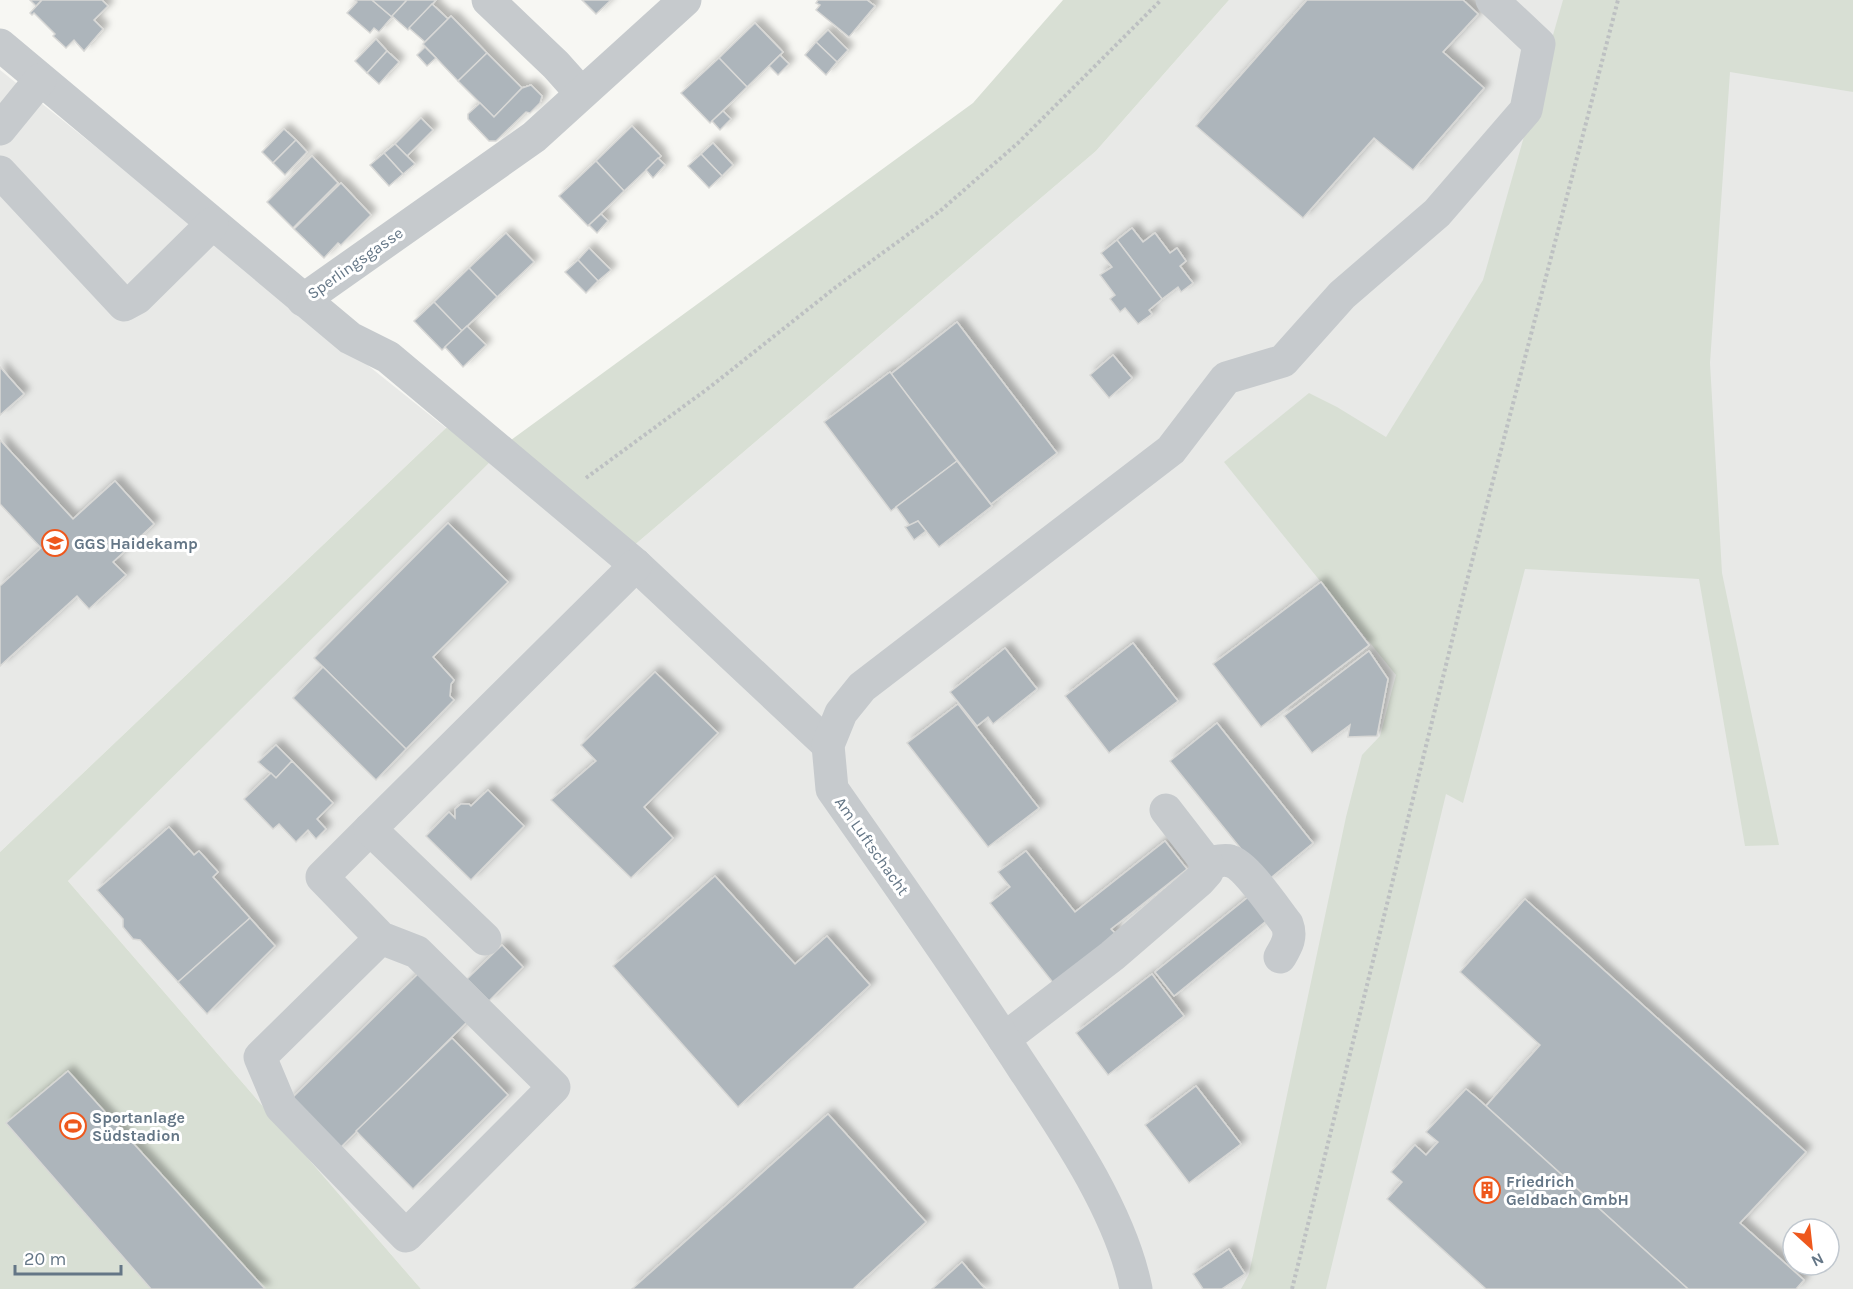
<svg xmlns="http://www.w3.org/2000/svg" width="1853" height="1289" font-family="Karla,sans-serif">
  <style>
    .built { fill: #e8e9e7; fill-rule: evenodd }
    .green { fill: #d8dfd4 }
    .building { fill: #adb5bb; stroke: #d8d8d6; stroke-width: 1.5; filter: url(#shadow) }
    .lines { fill: none; stroke-linecap: round; stroke-linejoin: round }
    .path { stroke: #bdc0c2; stroke-width: 4; stroke-dasharray: 3 3; stroke-linecap: butt }
    .minor { stroke: #c6cacd; stroke-width: 33 }
    .labels { text-anchor: middle; dominant-baseline: central; stroke-width: 6; stroke-linejoin: round; paint-order: stroke }
    .street-label { font-size: 16px; fill: #647686; stroke: #fff }
    .poi-label { font-size: 16px; font-weight: bold; fill: #647686; stroke: #fff; text-anchor: start }
  </style>
  <defs>
    <filter id="shadow"><feDropShadow dx="5.5" dy="-5.5" stdDeviation="3" flood-color="#0004"/></filter>
  </defs>
  <rect width="100%" height="100%" fill="#f7f7f3"/>
  <g class="built">
    <path d="M1229 0H1594L1853 92V1289H421L68 881 511 440 624 554 1096 151ZM1793 1229H1829V1265H1793Z"/>
    <path d="M0 70 446 428 0 852Z"/>
  </g>
  <g class="green">
    <path d="M1063 0H1229L1096 151 624 554 511 441 68 881 421 1289H0V852L446 428 511 440 973 103Z"/>
    <path d="M1563 0H1853V92L1730 72 1710 363 1722 573 1779 845 1745 846 1699 579 1525 569 1463 803 1446 794 1326 1289H1241L1249 1274 1346 817 1362 755 1380 736 1396 675 1224 462 1309 393 1337 407 1386 437 1483 280Z"/>
  </g>
  <g class="building">
    <path d="M30 0H42L36 6Z"/>
    <path d="M42 0H102L108 6 94 20 103 29 84 51 74 40 66 48 53 36 55 34 34 13 32 15 30 13Z"/>
    <path d="M355 0H372L392 17 379 32 374 28 370 33 347 13 357 2Z"/>
    <path d="M372 0H407L392 17Z"/>
    <path d="M407 0H436L408 30 392 16Z"/>
    <path d="M582 0H611L596 14Z"/>
    <path d="M818 0H867L875 6 849 37 816 10 820 5 816 3Z"/>
    <path d="M1307 0H1463L1478 14 1443 52 1484 88 1413 170 1374 138 1303 218 1196 126Z"/>
    <path d="M432 4 448 19 425 42 409 28Z"/>
    <path d="M451 16 487 53 458 81 423 44Z"/>
    <path d="M755 23 783 52 747 87 719 58Z"/>
    <path d="M828 30 848 50 837 62 816 42Z"/>
    <path d="M376 39 387 51 367 73 355 61Z"/>
    <path d="M816 42 837 62 826 75 805 55Z"/>
    <path d="M425 47 436 58 427 66 417 55Z"/>
    <path d="M387 51 399 62 379 84 367 73Z"/>
    <path d="M487 53 522 88 494 117 458 81Z"/>
    <path d="M780 55 789 64 778 75 769 66Z"/>
    <path d="M719 58 747 87 710 123 681 93Z"/>
    <path d="M531 85 542 96 540 103 530 113 526 112 496 141H489L468 119V114L480 103 494 117 522 88Z"/>
    <path d="M723 111 731 119 720 130 712 121Z"/>
    <path d="M421 118 433 130 407 156 395 144Z"/>
    <path d="M632 126 661 156 624 191 596 161Z"/>
    <path d="M284 129 296 140 273 163 262 152Z"/>
    <path d="M296 140 307 152 285 175 273 163Z"/>
    <path d="M713 143 733 165 722 176 701 154Z"/>
    <path d="M395 144 415 164 403 174 384 153Z"/>
    <path d="M384 153 403 174 389 186 370 165Z"/>
    <path d="M701 154 722 176 709 188 688 166Z"/>
    <path d="M312 156 338 183 293 228 267 202Z"/>
    <path d="M658 158 665 165 653 178 646 170Z"/>
    <path d="M596 161 624 191 588 226 559 196Z"/>
    <path d="M341 183 371 215 341 245 338 243 324 258 294 229Z"/>
    <path d="M601 214 608 221 597 233 589 225Z"/>
    <path d="M1132 228 1143 242 1155 233 1170 253 1177 248 1186 261 1180 266 1193 283 1181 292 1178 287 1162 299 1117 240Z"/>
    <path d="M506 233 534 262 497 297 469 268Z"/>
    <path d="M1117 240 1162 299 1149 310 1152 314 1138 324 1125 308 1120 312 1110 299 1115 295 1100 275 1112 267 1101 253Z"/>
    <path d="M589 248 611 270 598 281 578 260Z"/>
    <path d="M578 260 598 281 586 293 565 272Z"/>
    <path d="M469 268 497 297 462 331 434 302Z"/>
    <path d="M434 302 462 331 442 350 414 321Z"/>
    <path d="M957 322 1057 453 991 504 891 374Z"/>
    <path d="M467 326 486 345 463 367 445 347Z"/>
    <path d="M1113 355 1132 378 1109 398 1090 375Z"/>
    <path d="M0 367 24 394 0 415Z"/>
    <path d="M890 372 957 461 891 511 824 422Z"/>
    <path d="M0 440 73 519 115 481 154 524 113 562 126 575 89 609 77 596 0 666V586L41 548 0 504Z"/>
    <path d="M957 461 992 506 939 547 918 521 910 526 896 507Z"/>
    <path d="M918 521 926 531 914 540 905 527Z"/>
    <path d="M448 523 508 582 433 657 454 680 451 684 450 696 454 700 406 749 314 658Z"/>
    <path d="M1321 582 1369 645 1261 727 1213 664Z"/>
    <path d="M1133 643 1178 701 1109 753 1065 696Z"/>
    <path d="M1005 648 1037 689 993 724 988 717 977 726 950 692Z"/>
    <path d="M1369 651 1388 679 1377 736 1348 737 1350 725 1312 753 1284 716Z"/>
    <path d="M323 667 406 749 376 780 293 698Z"/>
    <path d="M655 672 718 733 644 807 673 838 631 878 551 800 596 761 581 745Z"/>
    <path d="M958 704 1039 808 988 847 907 743Z"/>
    <path d="M1217 723 1313 843 1267 881 1170 761Z"/>
    <path d="M276 745 292 761 276 778 258 762Z"/>
    <path d="M292 761 333 803 317 819 326 829 316 839 308 830 296 842 279 824 273 829 244 799 270 774 271 773 276 778Z"/>
    <path d="M488 790 524 826 471 880 426 836 449 812 455 818V809L461 804H469L471 806Z"/>
    <path d="M169 827 194 855 199 851 218 872 213 877 250 918 178 982 140 940 133 939 123 927V919L97 890Z"/>
    <path d="M1165 841 1187 869 1111 929 1117 935 1054 984 990 903 1010 887 998 872 1026 851 1075 912Z"/>
    <path d="M715 876 795 964 827 936 870 985 738 1107 613 966Z"/>
    <path d="M1252 894 1271 917 1174 996 1155 972Z"/>
    <path d="M1525 899 1806 1152 1740 1223 1804 1280 1796 1289H1688L1486 1106 1540 1045 1460 972Z"/>
    <path d="M250 918 275 946 207 1014 178 982Z"/>
    <path d="M502 945 523 967 489 1001 467 979Z"/>
    <path d="M423 969 471 1018 337 1151 289 1101Z"/>
    <path d="M1152 974 1184 1016 1108 1075 1076 1033Z"/>
    <path d="M452 1038 508 1095 413 1189 356 1131Z"/>
    <path d="M68 1071 265 1289H151L6 1123Z"/>
    <path d="M1196 1086 1241 1144 1189 1183 1145 1125Z"/>
    <path d="M1466 1089 1477 1098 1688 1289H1486L1387 1199 1402 1182 1391 1172 1415 1145 1426 1155 1438 1142 1426 1132Z"/>
    <path d="M828 1114 926 1222 853 1289H632Z"/>
    <path d="M1229 1249 1245 1274 1222 1289H1203L1193 1274Z"/>
    <path d="M962 1262 985 1289H932Z"/>
  </g>
  <g class="lines">
    <g class="path">
      <path d="M586 478 710 387 836 287 940 211 1018 143 1161 0"/>
      <path d="M1292 1289 1463 596 1618 0"/>
    </g>
    <g class="minor">
      <path d="M488 0 556 65 581 93"/>
      <path d="M0 45 350 338 388 357 636 565 828 745"/>
      <path d="M0 129 40 80"/>
      <path d="M0 172 124 305 137 298 212 224"/>
      <path d="M303 300 534 137 685 0"/>
      <path d="M370 829 322 877 381 938 260 1057 281 1107 406 1236 554 1087 417 952 381 938"/>
      <path d="M1207 863C1214 862 1224 859 1230 861 1246 865 1276 910 1287 924 1292 937 1287 945 1280 957"/>
      <path d="M485 939 370 829 636 565"/>
      <path d="M1004 1039 1112 956 1199 881 1207 872V863L1166 810"/>
      <path d="M1136 1289C1121 1214 1067 1134 1025 1071 963 975 897 882 832 789L828 745 841 713 862 687 1171 450 1226 378 1283 361 1342 295 1437 213 1526 110 1539 44 1492 0"/>
    </g>
  </g>
  <defs>
    <symbol id="school-ring" viewBox="-11 -11 22 22"><circle r="9.5" fill="#fff" stroke="#ee581d" stroke-width="1.5"/><path d="M0-5L7-2L0 1L-7-2ZM-4 1L0 2.5L4 1V4Q0 6-4 4Z" fill="#ee581d"/></symbol>
    <symbol id="stadium-ring" viewBox="-11 -11 22 22"><circle r="9.5" fill="#fff" stroke="#ee581d" stroke-width="1.5"/><path d="M0-5a6.5 5 0 1 0 0 10a6.5 5 0 1 0 0-10ZM-3.5-1.8h7v3.6h-7Z" fill="#ee581d"/></symbol>
    <symbol id="building-ring" viewBox="-11 -11 22 22"><circle r="9.5" fill="#fff" stroke="#ee581d" stroke-width="1.5"/><path d="M-4-6H4V6H1V3H-1V6H-4ZM-2.5-4.3h1.7v1.8h-1.7ZM.8-4.3h1.7v1.8H.8ZM-2.5-1h1.7V.8h-1.7ZM.8-1h1.7V.8H.8Z" fill="#ee581d"/></symbol>
  </defs>
  <g fill-rule="evenodd">
    <use href="#school-ring" x="40" y="528" width="30" height="30"/>
    <use href="#stadium-ring" x="58" y="1111" width="30" height="30"/>
    <use href="#building-ring" x="1472" y="1175" width="30" height="30"/>
  </g>
  <g class="labels">
    <g class="street-label">
      <text transform="translate(355 263) rotate(-35)">Sperlingsgasse</text>
      <text transform="translate(872 846) rotate(55)">Am Luftschacht</text>
    </g>
    <g class="poi-label">
      <text x="74" y="543">GGS Haidekamp</text>
      <text x="92" y="1117">Sportanlage<tspan x="92" dy="18">Südstadion</tspan></text>
      <text x="1506" y="1181">Friedrich<tspan x="1506" dy="18">Geldbach GmbH</tspan></text>
    </g>
  </g>
  <g transform="translate(1811 1247) rotate(153)"><circle r="28" fill="#ffffff" stroke="#c1c8cf" stroke-width="1.5"/>
  <path d="M0-4.5L10 22L0 15L-10 22Z" fill="#ee581d"/>
  <text y="-9" font-size="16" font-weight="bold" text-anchor="middle" fill="#647686">N</text>
  </g>
  <path d="M15 1265v9h106v-9" fill="none" stroke="#647686" stroke-width="3"/>
  <text x="24" y="1265" font-size="18" fill="#647686" stroke="#ffffff" stroke-width="4.5" paint-order="stroke">20 m</text>
</svg>
